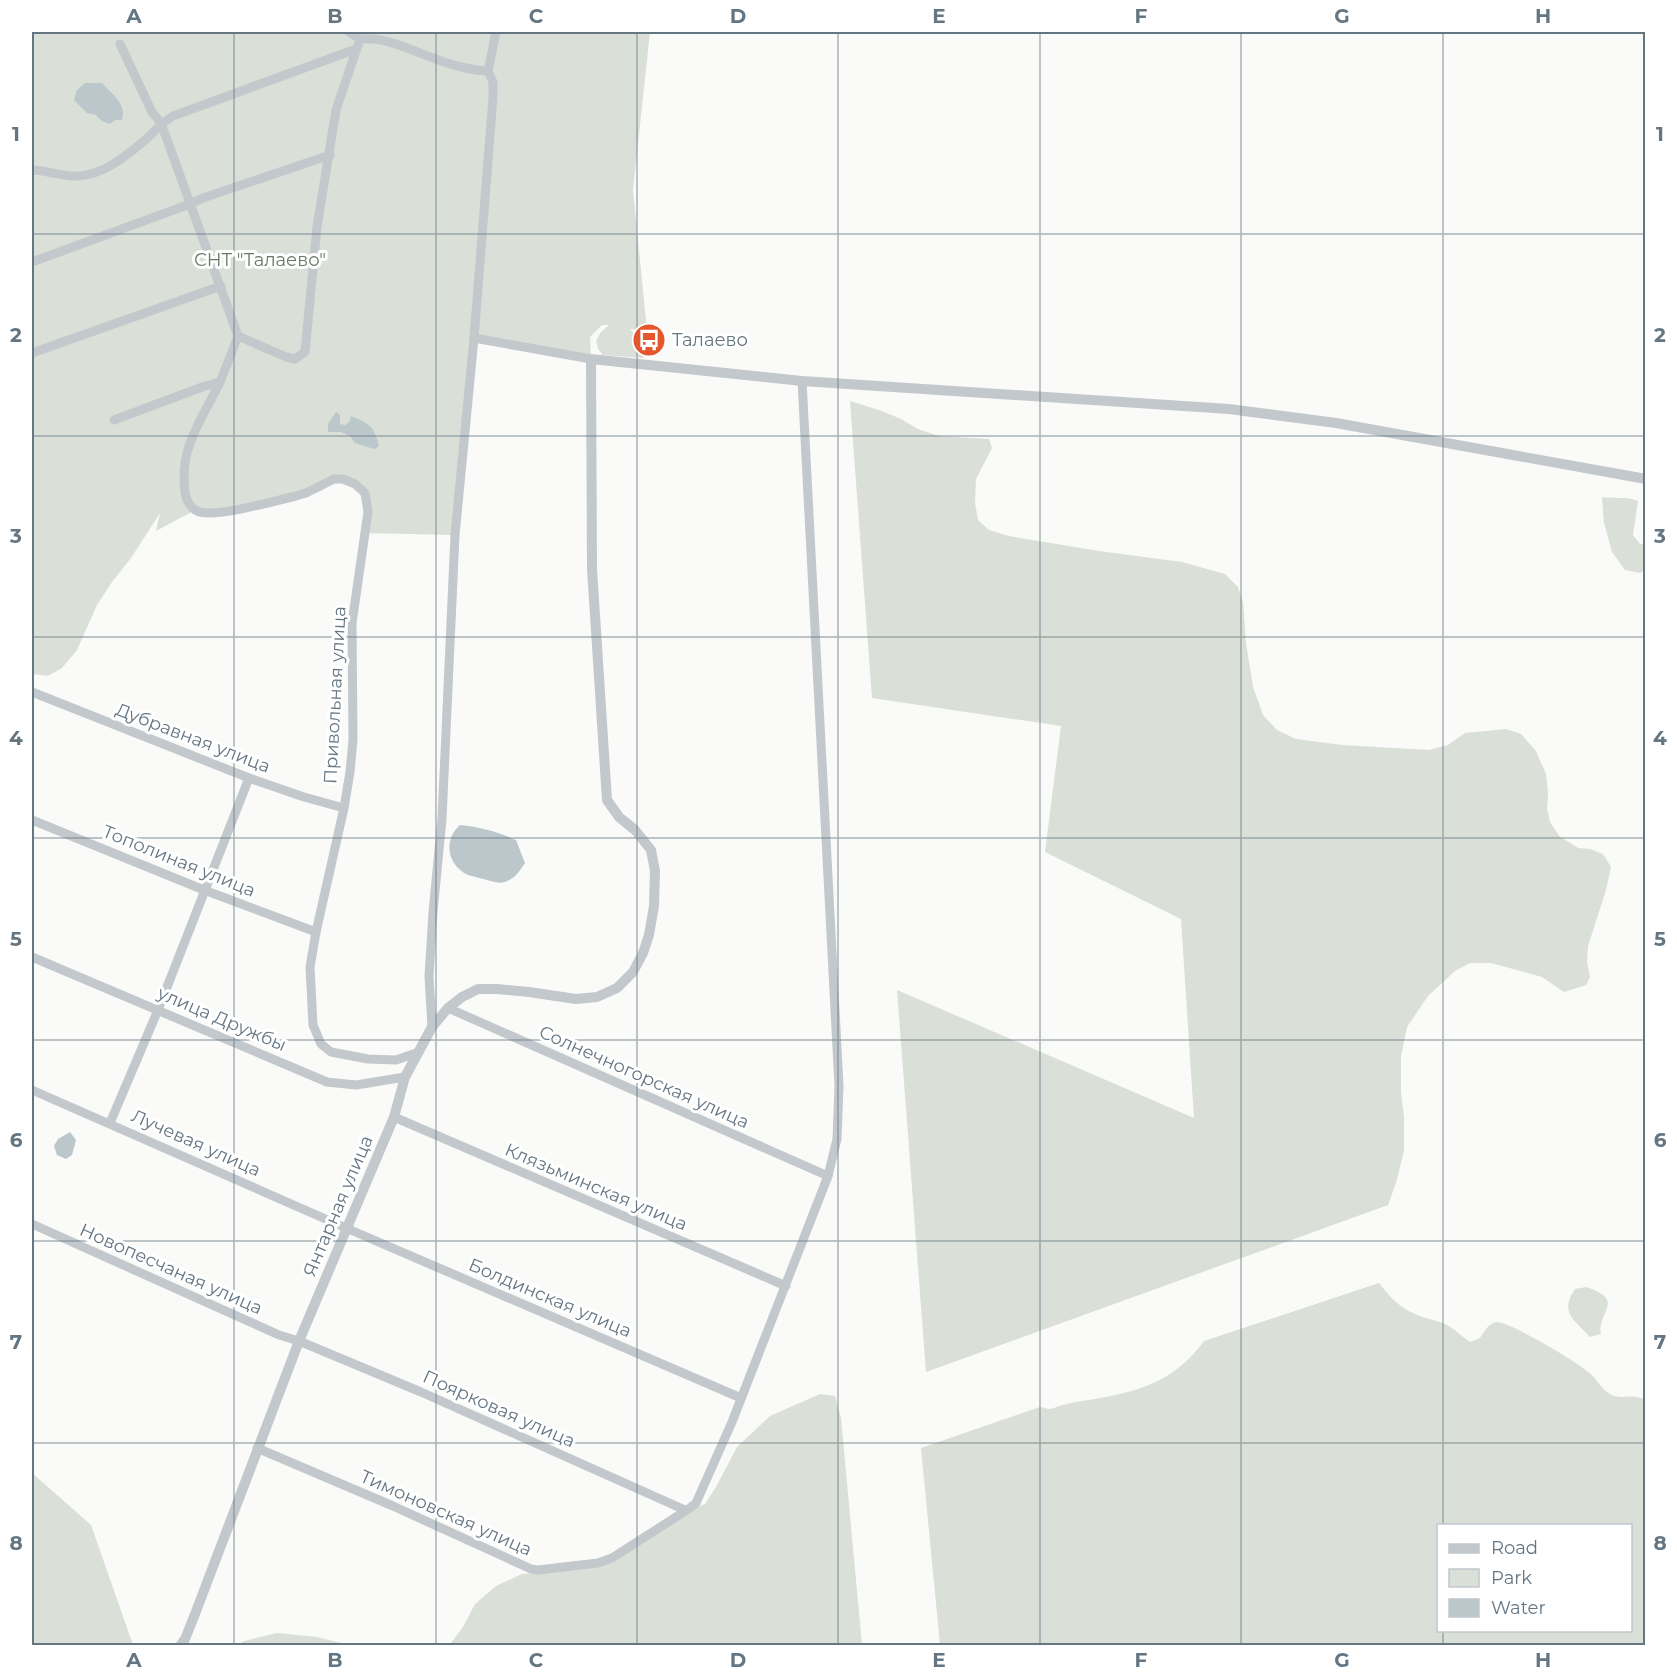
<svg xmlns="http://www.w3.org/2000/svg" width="1677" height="1677" font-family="Montserrat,sans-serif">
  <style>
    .green { fill: #dadfd7; fill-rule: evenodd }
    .water { fill: #bbc7cb }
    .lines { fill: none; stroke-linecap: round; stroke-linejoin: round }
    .minor { stroke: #c3c8cc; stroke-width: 9 }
    .tertiary { stroke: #c3c8cc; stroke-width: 10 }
    .grid { fill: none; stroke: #657683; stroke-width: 1.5; stroke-opacity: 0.55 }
    .labels { text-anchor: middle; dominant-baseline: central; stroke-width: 6; stroke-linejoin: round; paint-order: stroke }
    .park-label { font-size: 18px; fill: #687a64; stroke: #fff }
    .poi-label { font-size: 18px; fill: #657683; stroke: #fff; text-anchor: start }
    .street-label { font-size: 18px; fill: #657683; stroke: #fff }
    .neatline { fill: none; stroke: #657683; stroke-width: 2 }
    .grid-label { font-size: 20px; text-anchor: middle; font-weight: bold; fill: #657683 }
  </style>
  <rect width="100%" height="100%" fill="#fafaf8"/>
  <g class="green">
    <path d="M32 32H650L633 190 647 331 630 329C637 337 645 347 643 358L603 355 598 349 596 341 601 332 609 325H602L590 337 591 359 474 338 455 535 365 533V493L343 479 306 493 225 512 195 510 156 531 160 513 131 558 112 582 97 605 77 650 62 668 48 676 32 674Z"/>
    <path d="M850 401 882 411 901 419 918 429 939 436 989 439 992 448 976 479 975 503 978 520 989 530 1009 536 1099 551 1182 562 1225 574 1238 587 1243 602 1246 643 1253 687 1263 715 1277 730 1296 739 1342 745 1429 750 1448 745 1465 733 1506 729 1521 734 1536 751 1546 774 1548 793 1547 808 1550 822 1559 836 1578 848 1590 849 1603 854 1611 867 1606 890 1588 946 1587 962 1590 977 1586 985 1564 992 1542 977 1491 963H1470L1455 971 1428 996 1407 1027 1401 1056V1092L1404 1118V1151L1396 1183 1388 1205 926 1372 897 990 1194 1118 1181 919 1045 852 1061 726 872 698Z"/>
    <path d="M1602 497C1614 499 1627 496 1638 501L1633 535 1640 544 1646 543 1645 570 1640 573 1625 570 1612 552 1604 523Z"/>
    <path d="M1379 1283C1389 1296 1400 1308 1415 1314 1425 1319 1437 1320 1447 1325 1455 1329 1462 1337 1470 1342L1480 1338C1484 1332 1488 1324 1496 1322 1509 1321 1575 1361 1587 1371 1596 1377 1601 1389 1610 1394 1622 1401 1632 1392 1645 1400V1645H940L921 1448 1040 1407C1041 1407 1048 1409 1049 1409 1053 1409 1058 1406 1062 1405 1067 1404 1072 1403 1076 1402 1128 1394 1171 1387 1204 1341ZM1438 1526H1630V1630H1438Z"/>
    <path d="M1586 1287C1627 1301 1597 1311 1601 1334L1590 1337C1574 1319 1559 1313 1575 1289Z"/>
    <path d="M820 1394 835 1396 841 1418 862 1645 443 1646 451 1643 463 1627 475 1604 496 1586 522 1574 560 1570 605 1560 684 1512 705 1504 716 1487 737 1447 770 1416Z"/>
    <path d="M32 1473 91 1525 133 1645H32Z"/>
    <path d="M277 1633 317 1637 349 1645H237L244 1641Z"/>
  </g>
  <g class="water">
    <path d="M85 83H102C112 94 127 104 122 120H115L110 124 102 121 96 115 87 113 74 100 77 90Z"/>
    <path d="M336 412 340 415V424L345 425 349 422 351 416C370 424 374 426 379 446L374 449 355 443 350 436 341 432H328V424Z"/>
    <path d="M460 825C480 827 498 832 516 840L525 863C521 869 516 877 509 880 502 885 495 882 487 880 481 878 474 877 468 875 447 865 443 840 460 825Z"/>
    <path d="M70 1132 76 1140 72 1155 66 1159 57 1155 54 1146 58 1139Z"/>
  </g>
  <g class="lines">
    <g class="minor">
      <path d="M349 32 360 39"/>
      <path d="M120 44 152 112 161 123 238 336"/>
      <path d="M32 170C47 170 63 177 78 176 103 175 126 156 144 141 155 131 160 124 173 116L356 49"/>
      <path d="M32 262 190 204 203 198 330 155"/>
      <path d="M474 338 591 359"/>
      <path d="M32 353 221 286"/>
      <path d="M114 420 205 386 220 382"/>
      <path d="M32 692 249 778 304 797 344 808"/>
      <path d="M32 820 204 890 316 932"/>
      <path d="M32 957 327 1082 356 1085 405 1077"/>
      <path d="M448 1008 828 1176"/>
      <path d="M432 1027 429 976 433 912 442 819 455 535 474 338 493 97V82L488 71 496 32"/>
      <path d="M419 1052 396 1060 368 1059 331 1052 321 1044 313 1025 310 967 316 932 344 808 350 772 353 740 352 623 368 512 365 493 355 484 343 479H334L306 493 296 496C273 501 221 517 200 512 191 510 186 500 185 492 179 448 201 421 219 384 226 368 232 352 238 336L286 357 295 359 305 352 317 227 336 110 360 39C381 37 396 44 415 51 438 60 462 70 488 71"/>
      <path d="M32 1090 346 1228 741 1398"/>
      <path d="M394 1117 786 1286"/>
      <path d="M110 1123 158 1010 249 778"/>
      <path d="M32 1224 279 1335 299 1341 421 1392 685 1510"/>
      <path d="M257 1448 393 1506 531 1569 538 1570 598 1563 612 1558 690 1508 696 1503 732 1422 828 1176 837 1139 839 1086 802 381"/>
    </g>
    <path class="tertiary" d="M180 1646 185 1639 195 1614 299 1341 394 1117 405 1077 432 1027 448 1008 462 997 478 989H497L529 992 576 999 597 997 617 988 633 972 643 953 649 935 654 906 655 871 651 850 635 830 619 817 607 800 592 569 591 359 802 381 1229 409 1336 423 1646 479"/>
  </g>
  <path class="grid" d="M234 32V1646M436 32V1646M637 32V1646M838 32V1646M1040 32V1646M1241 32V1646M1443 32V1526M32 234H1646M32 436H1646M32 637H1646M32 838H1646M32 1040H1646M32 1241H1646M32 1443H1646M1443 1630V1646"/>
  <defs>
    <symbol id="bus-disc" viewBox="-11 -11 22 22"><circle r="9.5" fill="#e4572e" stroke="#fff"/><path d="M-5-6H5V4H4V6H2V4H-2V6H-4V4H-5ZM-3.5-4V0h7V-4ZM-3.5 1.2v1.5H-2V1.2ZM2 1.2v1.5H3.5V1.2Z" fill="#fff"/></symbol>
  </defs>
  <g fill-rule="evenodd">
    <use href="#bus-disc" x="630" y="321" width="38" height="38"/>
  </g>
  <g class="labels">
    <g class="park-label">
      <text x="260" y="260">СНТ "Талаево"</text>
    </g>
    <g class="poi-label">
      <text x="672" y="340">Талаево</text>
    </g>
    <g class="street-label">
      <text transform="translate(335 695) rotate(-87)">Привольная улица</text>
      <text transform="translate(193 738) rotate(21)">Дубравная улица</text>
      <text transform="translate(179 861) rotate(22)">Тополиная улица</text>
      <text transform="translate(222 1019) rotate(23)">улица Дружбы</text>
      <text transform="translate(644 1077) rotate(24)">Солнечногорская улица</text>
      <text transform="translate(196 1143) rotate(24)">Лучевая улица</text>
      <text transform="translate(596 1187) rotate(23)">Клязьминская улица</text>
      <text transform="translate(338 1206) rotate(-67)">Янтарная улица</text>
      <text transform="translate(171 1269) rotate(24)">Новопесчаная улица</text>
      <text transform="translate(550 1298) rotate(23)">Болдинская улица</text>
      <text transform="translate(499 1409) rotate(24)">Поярковая улица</text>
      <text transform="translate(446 1513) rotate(24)">Тимоновская улица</text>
    </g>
  </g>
  <rect width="1677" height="1677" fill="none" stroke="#ffffff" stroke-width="66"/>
  <rect x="1437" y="1524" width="195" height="108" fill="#ffffff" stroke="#c1c8cd" stroke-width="1.5"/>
  <rect x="1449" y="1544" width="30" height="9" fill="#c3c8cc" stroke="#c1c8cd" stroke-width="1.5"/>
  <text x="1491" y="1554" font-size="18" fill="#657683">Road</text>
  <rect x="1449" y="1569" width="30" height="18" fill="#dadfd7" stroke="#c1c8cd" stroke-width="1.5"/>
  <text x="1491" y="1584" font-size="18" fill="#657683">Park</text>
  <rect x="1449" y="1599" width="30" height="18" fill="#bbc7cb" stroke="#c1c8cd" stroke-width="1.5"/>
  <text x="1491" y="1614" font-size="18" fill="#657683">Water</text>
  <rect x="33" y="33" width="1611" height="1611" class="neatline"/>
  <g class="grid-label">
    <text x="134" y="23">A</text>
    <text x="335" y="23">B</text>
    <text x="536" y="23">C</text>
    <text x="738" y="23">D</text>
    <text x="939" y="23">E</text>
    <text x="1141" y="23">F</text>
    <text x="1342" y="23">G</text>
    <text x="1543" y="23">H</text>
    <text x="16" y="141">1</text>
    <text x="1660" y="141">1</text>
    <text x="16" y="342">2</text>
    <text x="1660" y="342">2</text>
    <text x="16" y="543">3</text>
    <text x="1660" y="543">3</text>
    <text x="16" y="745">4</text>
    <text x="1660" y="745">4</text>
    <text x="16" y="946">5</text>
    <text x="1660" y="946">5</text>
    <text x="16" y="1147">6</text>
    <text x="1660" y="1147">6</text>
    <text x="16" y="1349">7</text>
    <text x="1660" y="1349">7</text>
    <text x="16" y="1550">8</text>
    <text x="1660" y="1550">8</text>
    <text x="134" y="1667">A</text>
    <text x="335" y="1667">B</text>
    <text x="536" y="1667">C</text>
    <text x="738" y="1667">D</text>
    <text x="939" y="1667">E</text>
    <text x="1141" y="1667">F</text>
    <text x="1342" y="1667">G</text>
    <text x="1543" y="1667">H</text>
  </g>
</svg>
